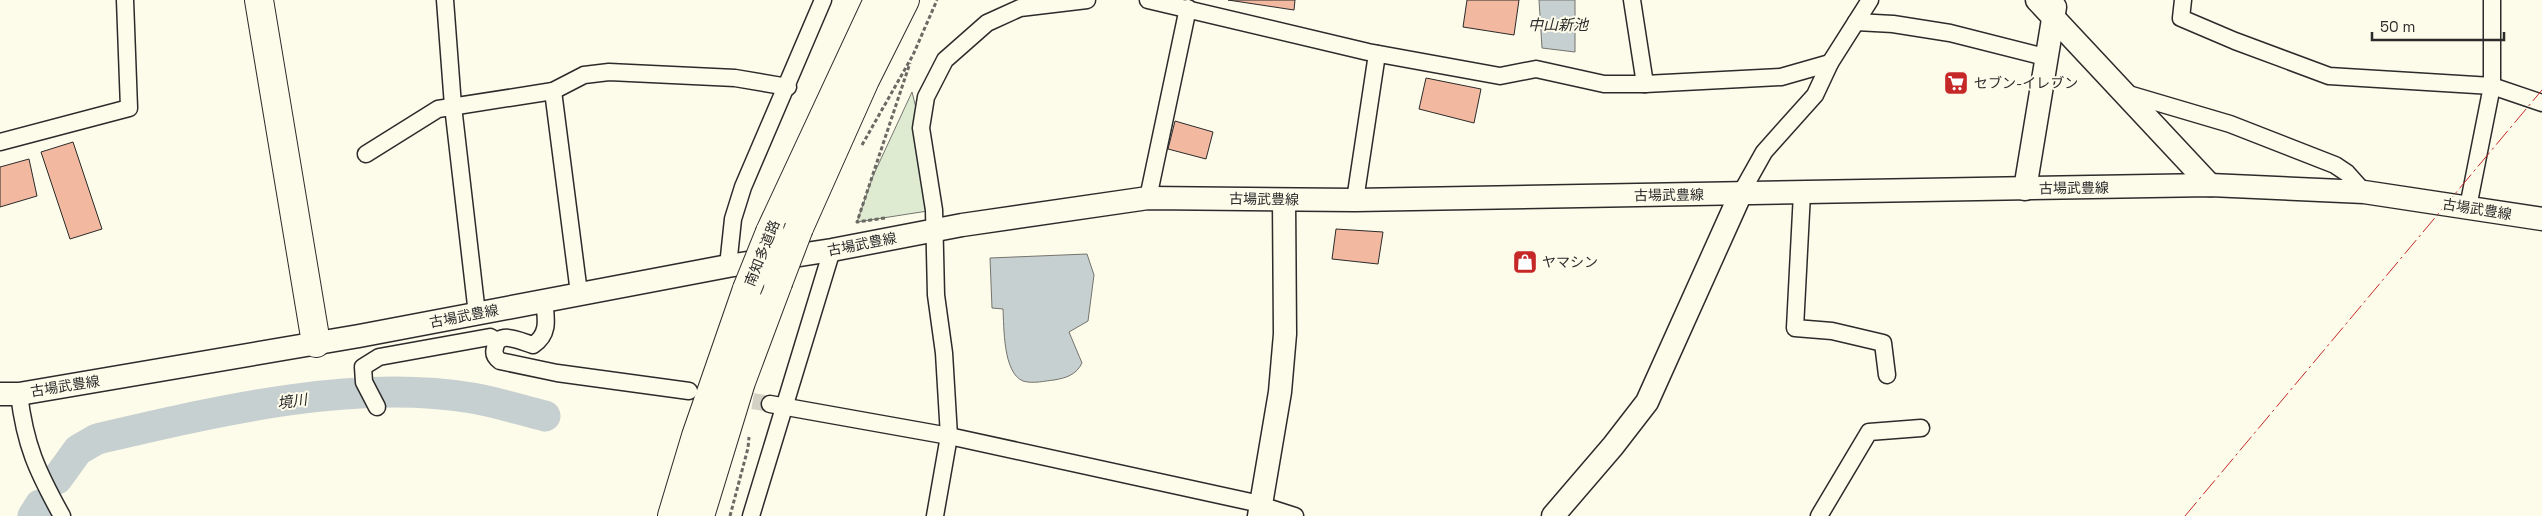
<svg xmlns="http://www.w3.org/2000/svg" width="2542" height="516" font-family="'Space Grotesk','Noto Sans JP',sans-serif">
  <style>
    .park { fill: #deebd1; stroke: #74746e }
    .water { fill: #c7d0d0; stroke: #74746e }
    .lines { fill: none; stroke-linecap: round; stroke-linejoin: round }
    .river { stroke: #c7d0d0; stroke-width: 31 }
    .building { fill: #f2b8a0; stroke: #2b2b2b }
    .street-tunnel { stroke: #d3d1c4; stroke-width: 16; stroke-dasharray: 16 8; stroke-linecap: butt }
    .street-casing { stroke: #2b2b2b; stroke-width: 19 }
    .secondary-casing { stroke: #2b2b2b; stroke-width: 25 }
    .highway-casing { stroke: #2b2b2b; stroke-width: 30 }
    .path { stroke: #6a6964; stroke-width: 3; stroke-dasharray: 4 2.5; stroke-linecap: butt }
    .street { stroke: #fdfbea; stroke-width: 16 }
    .secondary { stroke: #fdfbea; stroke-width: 22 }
    .highway { stroke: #fdfbea; stroke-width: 28 }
    .highway-bridge-casing { stroke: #2b2b2b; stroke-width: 30; stroke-linecap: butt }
    .highway-bridge { stroke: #fdfbea; stroke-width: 28 }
    .power { stroke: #c62828; stroke-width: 1; stroke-dasharray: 18 4 2.5 4; stroke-linecap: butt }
    .labels { text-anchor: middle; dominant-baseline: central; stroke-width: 4; stroke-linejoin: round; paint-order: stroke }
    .poi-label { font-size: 14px; fill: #2b2b2b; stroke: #fdfbea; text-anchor: start }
    .street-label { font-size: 14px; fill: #2b2b2b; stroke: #fdfbea }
    .water-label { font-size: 15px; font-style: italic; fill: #2b2b2b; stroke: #fdfbea }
  </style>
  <rect width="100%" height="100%" fill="#fdfbea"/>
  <path class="park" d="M912 92 921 128 934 210 857 222 873 176Z"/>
  <g class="water">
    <path d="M1539 0H1575V52L1542 48Z"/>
    <path d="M1087 254 1094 275 1088 321 1069 332 1082 363C1076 375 1066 378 1054 380 1044 381 1033 384 1023 381 1003 373 1004 327 1003 309L992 308 990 258Z"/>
  </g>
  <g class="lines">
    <g class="river">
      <path d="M57 479 78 450 97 439C213 412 352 378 472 398 496 402 521 410 545 416"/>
      <path d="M33 516 40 505"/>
    </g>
  </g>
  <g class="building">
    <path d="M1228 0H1295L1294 10Z"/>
    <path d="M1467 0H1519L1514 35 1463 27Z"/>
    <path d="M1426 78 1481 89 1474 123 1419 109Z"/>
    <path d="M1175 121 1213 132 1206 159 1168 149Z"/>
    <path d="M73 142 102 229 70 239 41 152Z"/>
    <path d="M29 159 37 196 0 207V167Z"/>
    <path d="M1336 229 1383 232 1378 264 1332 259Z"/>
  </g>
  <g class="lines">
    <path class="street-tunnel" d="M729 397 770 404"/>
    <defs>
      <g id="street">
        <path d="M445 0 453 106 477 314"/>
        <path d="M1148 0 1368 52 1500 76 1536 69 1604 84H1645L1781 77 1830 63"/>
        <path d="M1632 0 1645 84"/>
        <path d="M2183 0 2181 18 2235 41 2329 76 2492 86 2542 103"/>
        <path d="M1856 22 1893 24 1950 33 2045 57"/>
        <path d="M553 91 579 293"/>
        <path d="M2125 93 2230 124 2335 165 2347 173 2364 192"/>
        <path d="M0 142 129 108 125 0"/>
        <path d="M366 154 438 109 553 91 584 75 609 72 735 78 788 87"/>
        <path d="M1741 193 1764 152 1815 95 1830 63 1870 0"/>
        <path d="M1802 193 1795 328 1832 331 1883 343 1887 375"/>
        <path d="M1148 198 1188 8"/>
        <path d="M1355 200 1377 54"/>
        <path d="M2468 207 2492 86V0"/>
        <path d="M728 266 733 219 743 187 823 0"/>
        <path d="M544 301C546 318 550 334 533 345 522 342 498 329 495 348 493 354 496 358 500 361L557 373 689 391"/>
        <path d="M19 394C25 445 37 471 62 516"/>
        <path d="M770 404 949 436 1251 502 1295 516"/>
        <path d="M377 407 364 382 363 367 379 357 490 337 497 341"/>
        <path d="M751 516 832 250"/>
        <path d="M935 516 949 436 944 353 936 295 934 210 921 128 926 97 945 60 987 23 1020 8 1087 0"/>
        <path d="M1819 516 1869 432 1921 428"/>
      </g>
      <g id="secondary">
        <path d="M2037 0 2210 185"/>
        <path d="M2025 189 2055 7"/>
        <path d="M0 394H19L359 336 728 266 832 250 962 225 1148 198 1355 200 2210 185 2364 192 2542 219"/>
        <path d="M1259 516 1280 392 1285 334 1284 200"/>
        <path d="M1553 516 1613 446 1647 402 1741 193"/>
      </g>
      <g id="highway">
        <path d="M259 0 316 343"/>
        <path d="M799 228 865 80 905 0"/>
        <path d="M770 232 878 0"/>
        <path d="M672 516 696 436 747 289"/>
        <path d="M700 516 741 382 778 283"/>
      </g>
    </defs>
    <use href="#street" class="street-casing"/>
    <use href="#secondary" class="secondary-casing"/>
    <use href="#highway" class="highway-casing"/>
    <g class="path">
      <path d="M862 145 913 55 937 0"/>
      <path d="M885 218 857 222 910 63"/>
      <path d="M730 516 748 448 749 437"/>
    </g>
    <use href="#street" class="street"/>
    <use href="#secondary" class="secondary"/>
    <use href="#highway" class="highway"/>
    <defs>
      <g id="highway-bridge">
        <path d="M778 283 799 228"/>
        <path d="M747 289 770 232"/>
      </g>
    </defs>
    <use href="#highway-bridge" class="highway-bridge-casing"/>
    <use href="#highway-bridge" class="highway-bridge"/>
    <path class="power" d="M2185 516 2542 90"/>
  </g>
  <defs>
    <symbol id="supermarket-square" viewBox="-11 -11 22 22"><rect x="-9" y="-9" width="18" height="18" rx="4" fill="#c62828" stroke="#fdfbea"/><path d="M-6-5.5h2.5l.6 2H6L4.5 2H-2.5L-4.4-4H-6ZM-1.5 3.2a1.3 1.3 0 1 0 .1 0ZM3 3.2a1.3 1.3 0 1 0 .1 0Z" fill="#fff"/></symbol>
    <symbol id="shop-square" viewBox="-11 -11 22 22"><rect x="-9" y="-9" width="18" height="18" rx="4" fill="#c62828" stroke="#fdfbea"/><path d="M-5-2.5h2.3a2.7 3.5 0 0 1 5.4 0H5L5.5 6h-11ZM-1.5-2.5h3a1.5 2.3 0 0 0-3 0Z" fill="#fff"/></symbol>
  </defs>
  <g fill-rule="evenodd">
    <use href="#supermarket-square" x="1942" y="69" width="28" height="28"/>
    <use href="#shop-square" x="1511" y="248" width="28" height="28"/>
  </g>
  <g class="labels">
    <g class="poi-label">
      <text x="1974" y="83">セブン-イレブン</text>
      <text x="1542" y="262">ヤマシン</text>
    </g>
    <g class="street-label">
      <text transform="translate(2074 188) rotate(-1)">古場武豊線</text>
      <text transform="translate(1669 195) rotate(-1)">古場武豊線</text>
      <text transform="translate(1264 199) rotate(1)">古場武豊線</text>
      <text transform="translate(2477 209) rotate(9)">古場武豊線</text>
      <text transform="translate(862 244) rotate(-11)">古場武豊線</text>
      <text transform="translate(762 253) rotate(-68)">南知多道路</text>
      <text transform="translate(464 316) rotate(-11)">古場武豊線</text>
      <text transform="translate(65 386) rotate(-9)">古場武豊線</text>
    </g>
    <g class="water-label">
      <text x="1558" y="24">中山新池</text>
      <text transform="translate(292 401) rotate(-8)">境川</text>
    </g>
  </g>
  <path d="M2372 32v8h132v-8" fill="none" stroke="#2b2b2b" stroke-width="2.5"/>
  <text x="2380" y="32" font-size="15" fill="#2b2b2b" stroke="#fdfbea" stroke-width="4" paint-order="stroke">50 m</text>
</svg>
